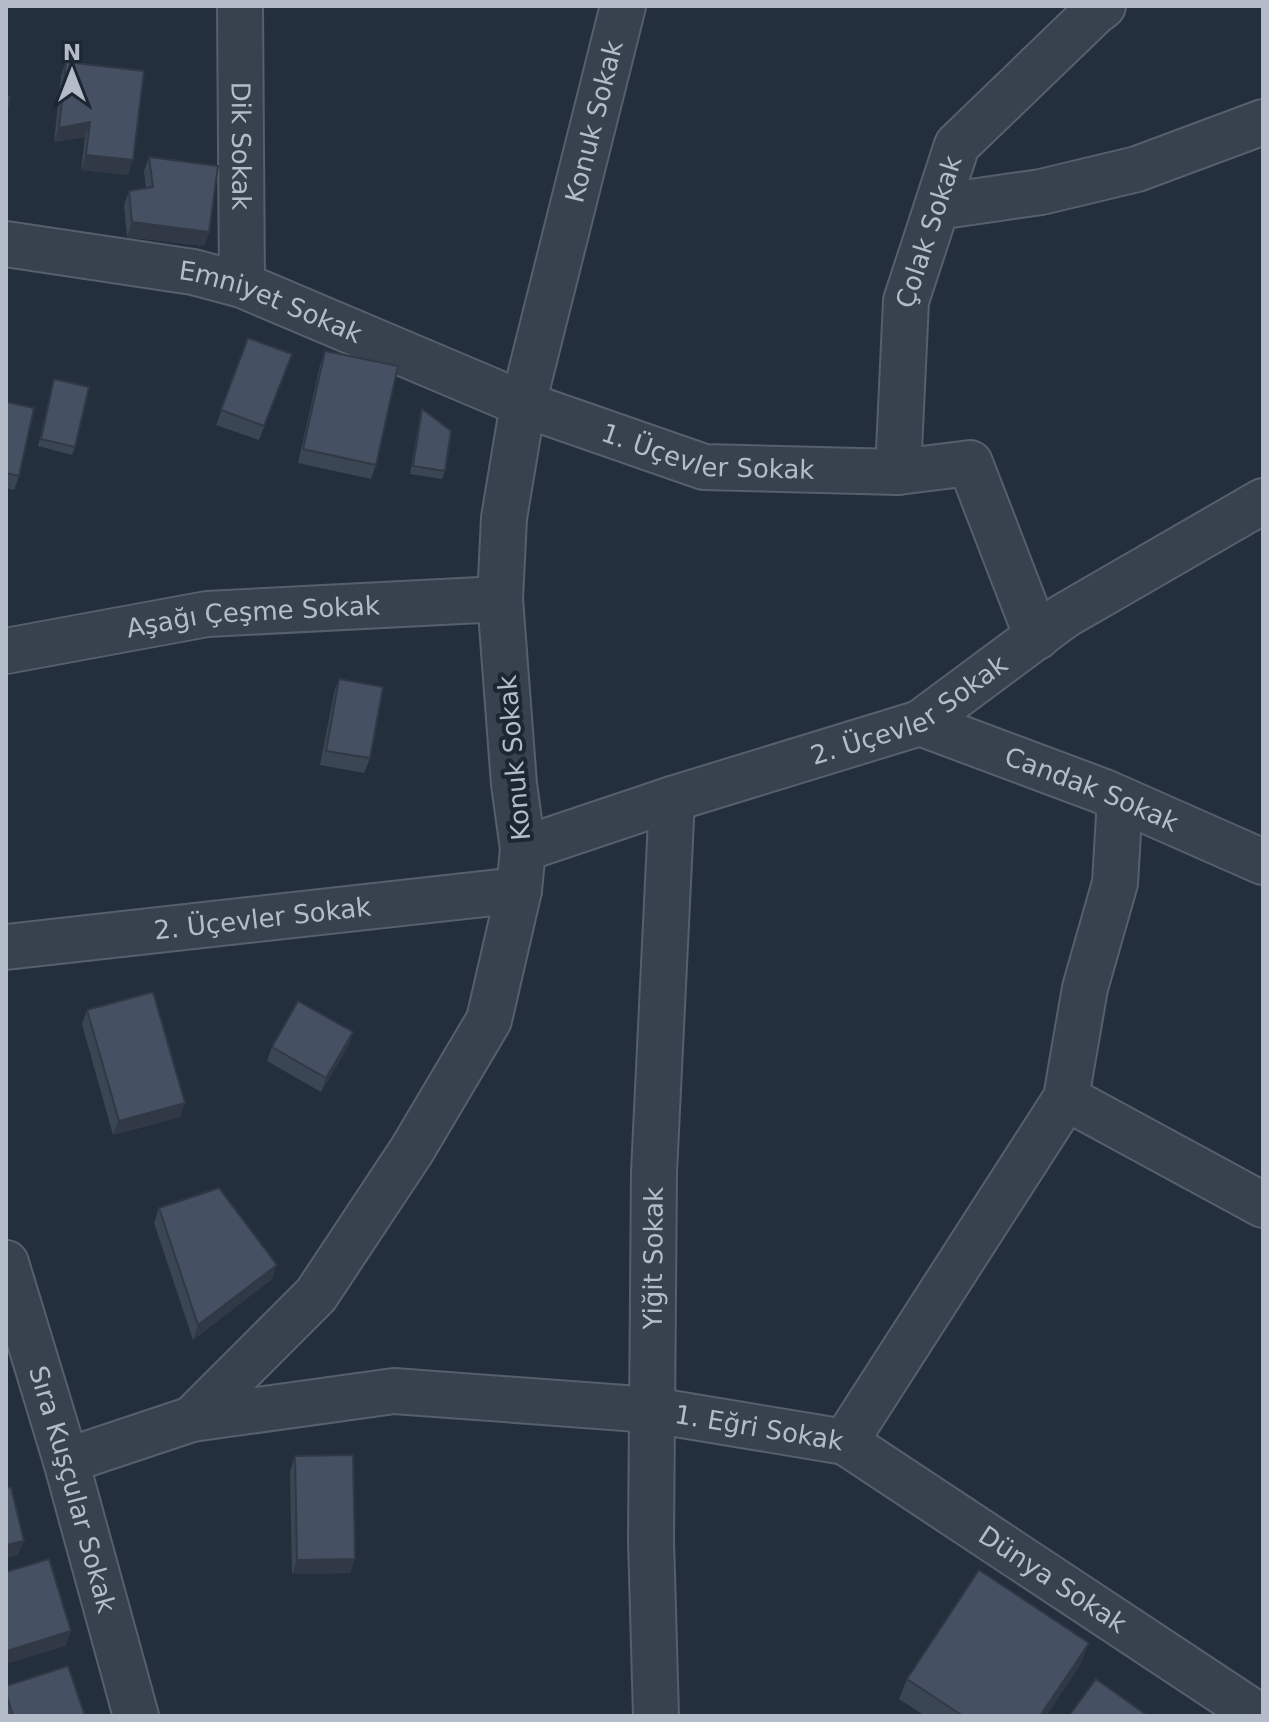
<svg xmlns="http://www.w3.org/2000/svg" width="1269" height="1722" font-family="'DejaVu Sans',sans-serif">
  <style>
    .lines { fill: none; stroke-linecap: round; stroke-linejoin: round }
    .minor-casing { stroke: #565f6c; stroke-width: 48 }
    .minor { stroke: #38414e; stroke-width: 44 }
    .wall { fill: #3b4654 }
    .shaded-wall { fill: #303945 }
    .building { fill: #455162; stroke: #303945; stroke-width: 2 }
    .labels { text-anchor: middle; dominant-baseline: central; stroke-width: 8; stroke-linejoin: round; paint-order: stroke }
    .street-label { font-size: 26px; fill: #b4bcc9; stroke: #1d2633 }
  </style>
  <rect width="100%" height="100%" fill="#242f3e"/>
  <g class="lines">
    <defs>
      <g id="minor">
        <path id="s1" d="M240 6 242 285"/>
        <path d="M937 207 1041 192 1137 169 1263 122"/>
        <path id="s2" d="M6 244 193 272 242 285 523 404 704 467 898 472 970 463 1037 637"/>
        <path id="s3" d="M898 472 906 301 957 145 1095 12 1103 6"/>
        <path id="s4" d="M6 651 207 614 500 599"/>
        <path id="s5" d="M920 723 1102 791 1263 862"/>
        <path id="s6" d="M523 849 672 799 920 723 1064 616 1263 501"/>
        <path id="s7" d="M6 947 519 890"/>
        <path d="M1066 1098 1263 1205"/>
        <path id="s8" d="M6 1263 66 1461 136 1716"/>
        <path id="s9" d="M192 1419 316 1295 412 1150 489 1020 519 890 523 849 514 784 500 599 504 518 523 404 623 6"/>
        <path d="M845 1442 1066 1098 1085 988 1115 883 1120 799"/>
        <path id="s10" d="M66 1461 192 1419 394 1391 652 1410 845 1442 1259 1716"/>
        <path id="s11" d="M656 1716 651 1540 654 1172 672 799"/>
      </g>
    </defs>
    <use href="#minor" class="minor-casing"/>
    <use href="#minor" class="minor"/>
  </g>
  <g class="wall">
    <path d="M66 62 128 175 81 170 85 137 54 142 61 76Z"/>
    <path d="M149 157 209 232 204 246 127 237 124 205 129 191 146 188 144 171Z"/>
    <path d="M248 338 292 354 259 440 216 425Z"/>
    <path d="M325 351 376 465 371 479 298 463 320 365Z"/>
    <path d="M54 379 75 447 72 455 38 446Z"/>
    <path d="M6 402 19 476 14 490 6 488Z"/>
    <path d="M422 409 445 471 442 479 410 474 420 416Z"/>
    <path d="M339 679 370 758 364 773 320 765 334 693Z"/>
    <path d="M87 1010 180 1117 113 1135 82 1024Z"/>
    <path d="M353 1032 348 1046 321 1092 267 1061 272 1047Z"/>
    <path d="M159 1208 272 1279 193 1340 154 1223Z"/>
    <path d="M295 1456 350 1573 292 1574 290 1471Z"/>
    <path d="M1081 1663 1046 1716H925L899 1699 907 1679Z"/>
    <path d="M6 1686 85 1716H6Z"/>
  </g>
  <g class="shaded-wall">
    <path d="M90 122 85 137 54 142 59 128Z"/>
    <path d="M86 155 133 160 128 175 81 170Z"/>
    <path d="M132 222 209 232 204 246 127 237Z"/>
    <path d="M353 1032 348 1046 321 1092 326 1078Z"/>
    <path d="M185 1103 180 1117 113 1135 119 1121Z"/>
    <path d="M277 1265 272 1279 193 1340 198 1325Z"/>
    <path d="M24 1541 18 1555 6 1558V1545Z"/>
    <path d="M355 1559 350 1573 292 1574 297 1560Z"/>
    <path d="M71 1631 66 1646 6 1664 7 1651Z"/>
    <path d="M1089 1643 1081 1663 1046 1716H1040Z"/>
  </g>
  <g class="building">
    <path d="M66 62 144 71 133 160 86 155 90 122 59 128Z"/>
    <path d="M6 96 10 97 6 114Z"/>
    <path d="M149 157 218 166 209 232 132 222 129 191 153 187Z"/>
    <path d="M248 338 292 354 264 426 221 410Z"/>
    <path d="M325 351 398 366 376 465 303 449Z"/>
    <path d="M54 379 89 387 75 447 41 439Z"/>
    <path d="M6 402 34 408 19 476 6 473Z"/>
    <path d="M422 409 451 431 445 471 413 466Z"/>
    <path d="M339 679 383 687 370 758 326 751Z"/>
    <path d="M153 992 185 1103 119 1121 87 1010Z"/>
    <path d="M298 1001 353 1032 326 1078 272 1047Z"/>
    <path d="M219 1188 277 1265 198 1325 159 1208Z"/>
    <path d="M353 1455 355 1559 297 1560 295 1456Z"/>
    <path d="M11 1487 24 1541 6 1545V1488Z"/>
    <path d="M49 1559 71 1631 7 1651 6 1647V1572Z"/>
    <path d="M979 1570 1089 1643 1040 1716H963L907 1679Z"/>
    <path d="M68 1666 85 1716H13L6 1693V1686Z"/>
    <path d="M1096 1679 1148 1716H1069Z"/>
  </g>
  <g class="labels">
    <g class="street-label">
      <text stroke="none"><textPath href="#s9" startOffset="1414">Konuk Sokak</textPath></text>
      <text stroke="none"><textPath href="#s1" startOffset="140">Dik Sokak</textPath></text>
      <text stroke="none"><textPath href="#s3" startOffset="244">Çolak Sokak</textPath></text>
      <text stroke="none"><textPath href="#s2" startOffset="272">Emniyet Sokak</textPath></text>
      <text stroke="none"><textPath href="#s2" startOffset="738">1. Üçevler Sokak</textPath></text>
      <text stroke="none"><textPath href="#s4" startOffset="250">Aşağı Çeşme Sokak</textPath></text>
      <text stroke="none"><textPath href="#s6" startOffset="412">2. Üçevler Sokak</textPath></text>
      <text transform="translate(514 758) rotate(-95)">Konuk Sokak</text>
      <text stroke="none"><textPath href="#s5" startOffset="184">Candak Sokak</textPath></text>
      <text stroke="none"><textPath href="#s7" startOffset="258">2. Üçevler Sokak</textPath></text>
      <text stroke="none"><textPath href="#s11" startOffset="458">Yiğit Sokak</textPath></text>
      <text stroke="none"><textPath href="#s10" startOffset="704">1. Eğri Sokak</textPath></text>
      <text stroke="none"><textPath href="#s8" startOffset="236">Sıra Kuşçular Sokak</textPath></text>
      <text stroke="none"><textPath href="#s10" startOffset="1040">Dünya Sokak</textPath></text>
    </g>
  </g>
  <rect width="1269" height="1722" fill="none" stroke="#b4bcc9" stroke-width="16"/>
  <g transform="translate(72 72)" stroke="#1d2633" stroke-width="6" paint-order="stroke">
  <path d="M0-6L14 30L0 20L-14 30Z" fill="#b4bcc9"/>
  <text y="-12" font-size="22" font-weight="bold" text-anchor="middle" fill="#b4bcc9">N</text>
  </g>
</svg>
